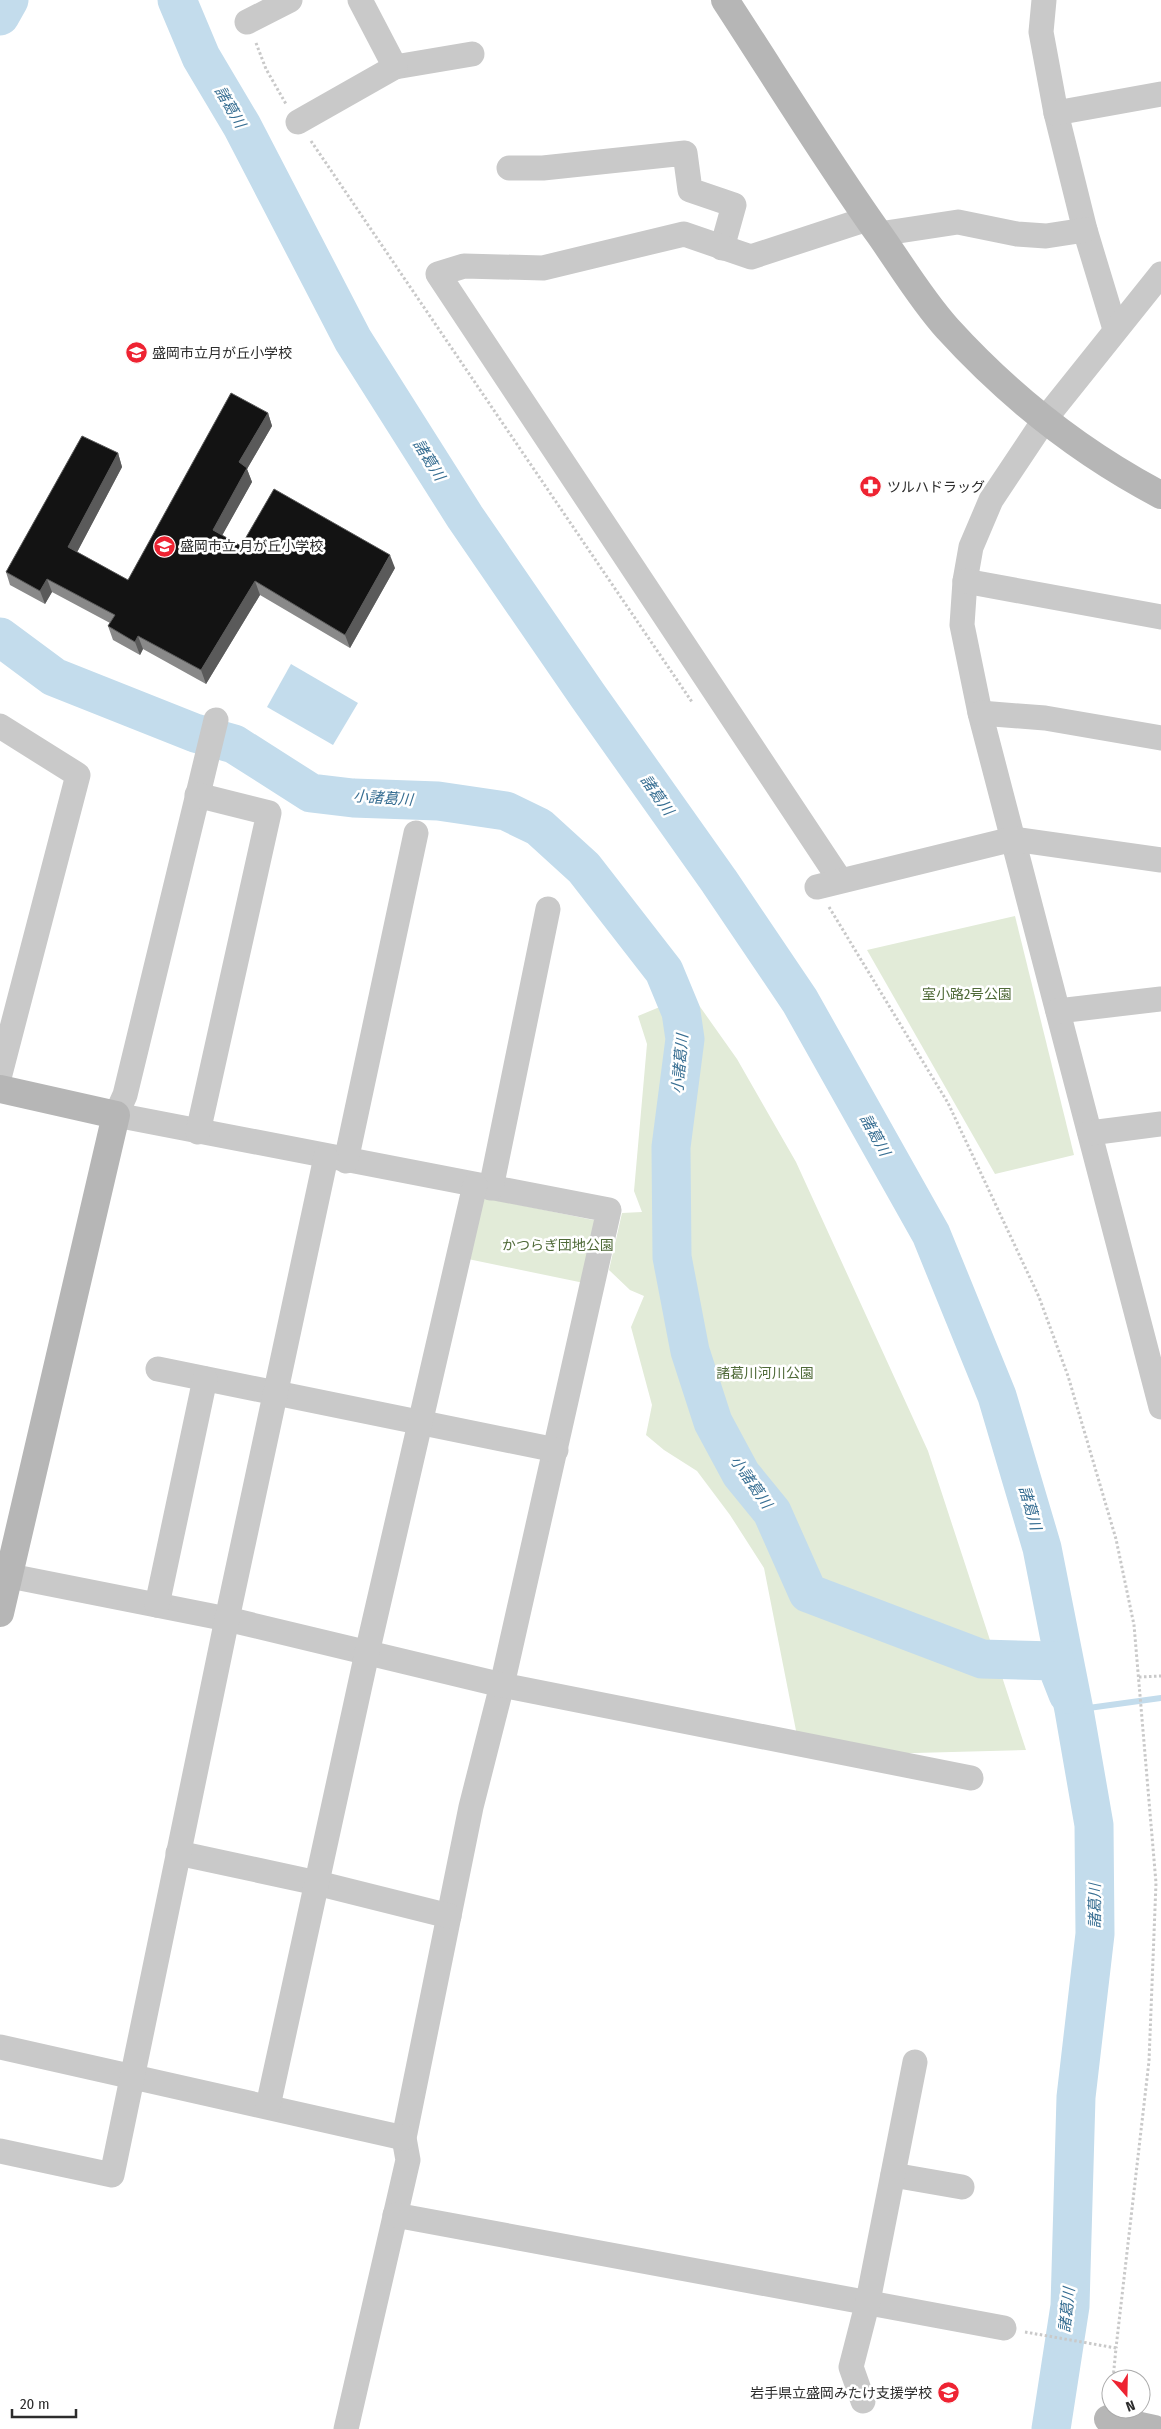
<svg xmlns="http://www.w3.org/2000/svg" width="1161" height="2429" font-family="'Fira Sans Condensed','Noto Sans JP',sans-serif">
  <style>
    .green { fill: #e2ebd8 }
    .water { fill: #c3dcec }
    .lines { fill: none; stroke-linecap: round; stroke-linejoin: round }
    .stream { stroke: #c3dcec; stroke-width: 6 }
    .river { stroke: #c3dcec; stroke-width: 39 }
    .path { stroke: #c9c9c9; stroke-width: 3; stroke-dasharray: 2.5 2.5; stroke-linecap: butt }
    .street { stroke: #c9c9c9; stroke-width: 25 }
    .secondary { stroke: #b6b6b6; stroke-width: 28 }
    .wall { fill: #898989 }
    .shaded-wall { fill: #5a5a5a }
    .building { fill: #131313; stroke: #5a5a5a }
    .labels { text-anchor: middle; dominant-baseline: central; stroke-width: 5; stroke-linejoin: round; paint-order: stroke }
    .poi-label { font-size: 14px; fill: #2c2c2c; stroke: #fff; text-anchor: start }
    .park-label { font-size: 14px; fill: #4f6a38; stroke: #fff }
    .water-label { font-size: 15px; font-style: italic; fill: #376e92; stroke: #fff }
  </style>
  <rect width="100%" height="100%" fill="#fff"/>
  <g class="green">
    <path d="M1015 916 1074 1155 995 1174 867 950Z"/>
    <path d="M691 994 737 1059 796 1162 928 1451 1026 1750 801 1756 764 1568 730 1515 697 1471 664 1450 646 1435 652 1405 631 1327 644 1296 630 1290 609 1270 622 1213 642 1212 634 1191 647 1044 638 1016Z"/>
    <path d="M482 1197 598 1221 584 1283 468 1259Z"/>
  </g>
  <path class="water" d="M291 664 358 703 333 745 267 707Z"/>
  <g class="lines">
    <path class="stream" d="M1074 1710 1161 1698"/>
    <g class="river">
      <path d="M177 0 201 57 242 126 353 340 465 517 588 696 719 881 800 1001 931 1234 997 1396 1042 1548 1074 1710 1094 1825 1095 1934 1076 2097 1070 2306 1051 2429"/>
      <path d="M0 16 9 0"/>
      <path d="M0 637 54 677 195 733 234 744 311 793 353 798 438 801 506 811 539 827 584 868 664 971 681 1012 685 1039 671 1147 672 1257 690 1351 713 1422 741 1474 772 1512 808 1593 982 1659 1055 1661 1068 1694"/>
    </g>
    <g class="path">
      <path d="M256 43 266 69 286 104"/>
      <path d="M311 141 692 702"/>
      <path d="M829 907 948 1103 1039 1297 1068 1376 1116 1539 1134 1625 1156 1883 1149 2061 1116 2348"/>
      <path d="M1139 1677 1161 1676"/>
      <path d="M1025 2332 1116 2348 1113 2379"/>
    </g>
    <g class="street">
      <path d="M1044 0 1041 32 1056 113 1085 230 1115 329"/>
      <path d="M247 22 290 0"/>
      <path d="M395 67 472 54"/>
      <path d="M1056 113 1161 94"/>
      <path d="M298 122 395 67 360 0"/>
      <path d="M509 168H543L685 153 690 190 734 205 722 248"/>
      <path d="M879 234 958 222 1017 234 1046 236 1085 230"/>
      <path d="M1161 274 1045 419 991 500 971 547 965 581 962 625 980 713 1161 1407"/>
      <path d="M965 581 1161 617"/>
      <path d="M980 713 1045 718 1161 738"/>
      <path d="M216 720 125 1095 116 1115 609 1210 502 1685 471 1807 404 2138 408 2160 346 2429"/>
      <path d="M0 726 78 775 0 1074"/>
      <path d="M197 795 269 813 198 1132"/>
      <path d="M840 880 438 274 464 266 543 268 684 234 751 257 867 219"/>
      <path d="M817 887 1013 839 1161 860"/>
      <path d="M1058 1011 1161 999"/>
      <path d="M1090 1133 1161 1124"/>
      <path d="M346 1161 416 833"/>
      <path d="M491 1188 548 909"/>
      <path d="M158 1369 556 1450"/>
      <path d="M0 1574 227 1619 502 1685 971 1778"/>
      <path d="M157 1605 205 1379"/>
      <path d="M178 1853 317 1883 449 1916"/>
      <path d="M0 2047 404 2138"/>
      <path d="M268 2106 367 1653 475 1185"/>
      <path d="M0 2151 112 2175 227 1619 326 1157"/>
      <path d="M893 2175 962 2187"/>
      <path d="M395 2215 1004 2328"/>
      <path d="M863 2401 851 2367 868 2301 915 2062"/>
    </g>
    <g class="secondary">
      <path d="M725 0C776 78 825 158 879 234 901 265 921 299 947 328 1008 395 1081 453 1161 495"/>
      <path d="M0 1089 116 1115 0 1613"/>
      <path d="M1108 2419 1154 2429"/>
    </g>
  </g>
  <path class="wall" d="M268 413 272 426 247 469 252 482 222 535 241 546 395 568 350 648 260 595 206 684 143 649 140 655 113 640 108 626 110 623 52 592 45 604 10 585 6 572 118 453 122 467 77 552 128 580Z"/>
  <g class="shaded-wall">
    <path d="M268 413 272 426 247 469 252 482 218 543 213 530 239 462Z"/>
    <path d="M118 453 122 467 73 560 68 547Z"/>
    <path d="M390 555 395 568 350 648 345 635Z"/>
    <path d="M47 579 52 592 45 604 40 591Z"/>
    <path d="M255 581 260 595 206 684 201 670Z"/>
    <path d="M138 636 143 649 140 655 135 642Z"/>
  </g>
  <path class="building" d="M231 393 268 413 239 462 247 468 213 530 241 546 274 489 390 555 345 635 255 581 201 670 138 636 135 642 108 626 115 615 47 579 40 591 6 572 82 436 118 453 68 547 128 580Z"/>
  <defs>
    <symbol id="school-disc" viewBox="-11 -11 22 22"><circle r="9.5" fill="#ee2332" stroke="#fff"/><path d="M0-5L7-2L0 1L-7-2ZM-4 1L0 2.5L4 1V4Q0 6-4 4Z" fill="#fff"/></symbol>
    <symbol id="pharmacy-disc" viewBox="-11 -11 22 22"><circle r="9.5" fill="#ee2332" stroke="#fff"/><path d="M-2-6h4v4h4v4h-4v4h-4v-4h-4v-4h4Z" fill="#fff"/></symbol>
  </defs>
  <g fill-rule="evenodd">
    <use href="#school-disc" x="124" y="340" width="25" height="25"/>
    <use href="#pharmacy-disc" x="858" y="474" width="25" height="25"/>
    <use href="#school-disc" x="152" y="534" width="25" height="25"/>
    <use href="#school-disc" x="936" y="2380" width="25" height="25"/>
  </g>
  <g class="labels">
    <g class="poi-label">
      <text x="152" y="353">盛岡市立月が丘小学校</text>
      <text x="887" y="487">ツルハドラッグ</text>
      <text x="180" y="546">盛岡市立 月が丘小学校</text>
      <text x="932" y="2393" text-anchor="end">岩手県立盛岡みたけ支援学校</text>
    </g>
    <g class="park-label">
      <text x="967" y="994">室小路2号公園</text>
      <text x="558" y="1245">かつらぎ団地公園</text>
      <text x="765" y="1373">諸葛川河川公園</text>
    </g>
    <g class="water-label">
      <text transform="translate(230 107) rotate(60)">諸葛川</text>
      <text transform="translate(429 460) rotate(58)">諸葛川</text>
      <text transform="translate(657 795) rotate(55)">諸葛川</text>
      <text transform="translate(383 798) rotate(4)">小諸葛川</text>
      <text transform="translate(680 1064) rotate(-85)">小諸葛川</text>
      <text transform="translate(875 1135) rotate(61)">諸葛川</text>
      <text transform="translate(751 1482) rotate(55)">小諸葛川</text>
      <text transform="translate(1030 1508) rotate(74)">諸葛川</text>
      <text transform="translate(1095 1906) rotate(-90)">諸葛川</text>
      <text transform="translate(1067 2310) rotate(-84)">諸葛川</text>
    </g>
  </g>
  <g transform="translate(1126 2394) rotate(160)"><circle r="24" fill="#ffffff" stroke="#ababab"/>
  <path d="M0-4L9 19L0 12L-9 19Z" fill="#ee2332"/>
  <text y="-8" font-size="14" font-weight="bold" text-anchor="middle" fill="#2c2c2c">N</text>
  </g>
  <path d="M12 2409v8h64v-8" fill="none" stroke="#2c2c2c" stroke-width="2.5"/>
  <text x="20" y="2409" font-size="15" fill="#2c2c2c" stroke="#ffffff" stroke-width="4" paint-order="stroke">20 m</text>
</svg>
